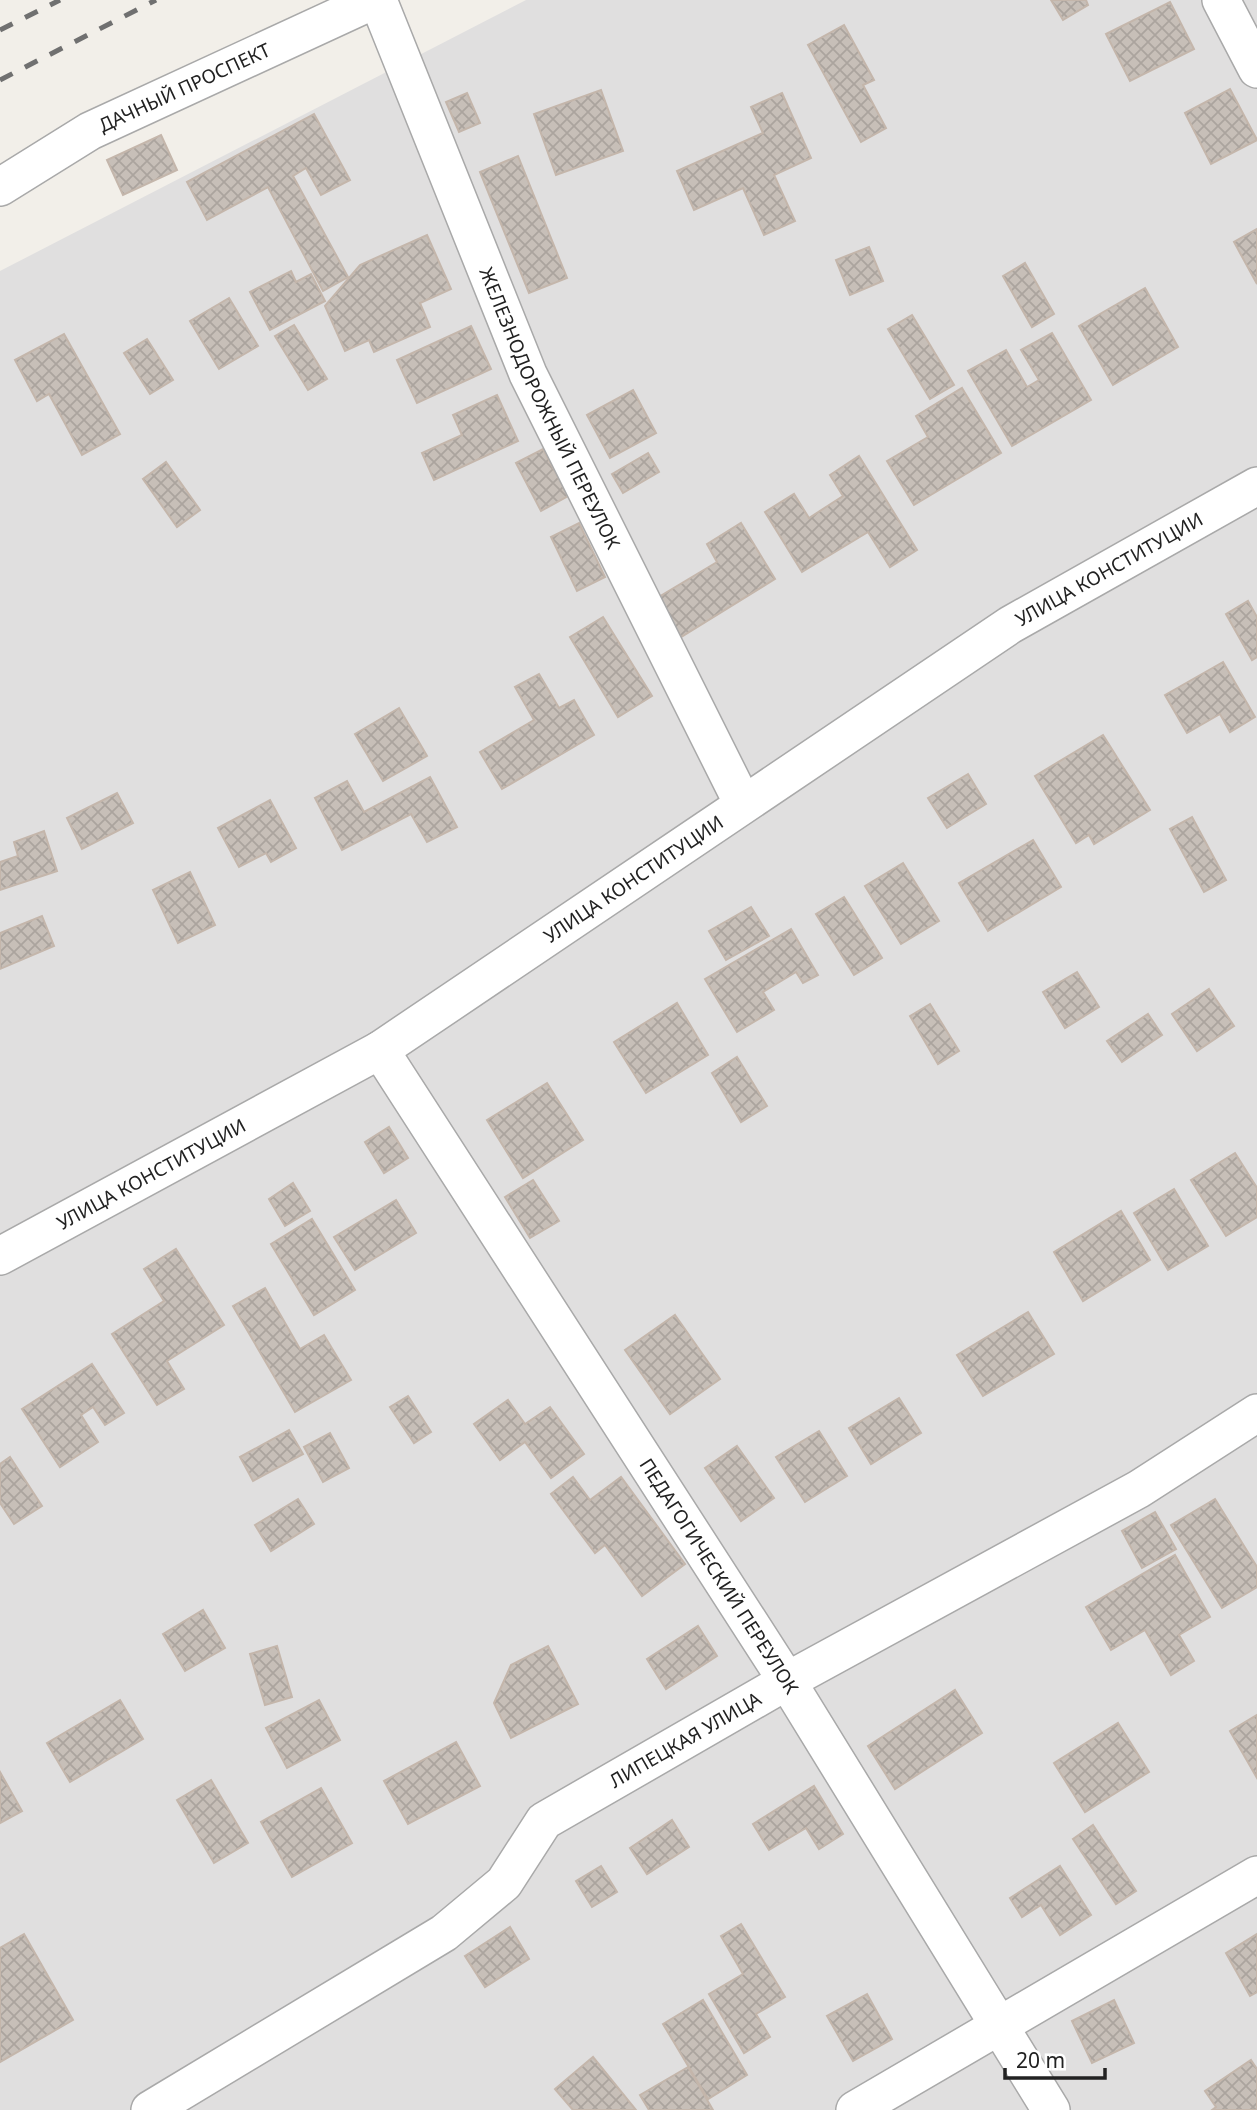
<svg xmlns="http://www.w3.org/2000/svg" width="1257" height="2110" font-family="'Noto Sans',sans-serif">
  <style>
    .residential { fill: #e0dfdf }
    .building { fill: url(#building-cross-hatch); stroke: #c4b6ab; stroke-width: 2 }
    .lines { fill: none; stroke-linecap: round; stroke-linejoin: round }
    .minor-casing { stroke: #a9a9a9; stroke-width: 40 }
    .minor { stroke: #fff; stroke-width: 37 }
    .rail { stroke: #707070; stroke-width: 5; stroke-dasharray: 14 14; stroke-linecap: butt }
    .labels { text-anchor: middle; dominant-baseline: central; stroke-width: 7; stroke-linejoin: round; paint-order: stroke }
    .street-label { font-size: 19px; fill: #222; stroke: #fff }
  </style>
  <defs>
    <pattern id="building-cross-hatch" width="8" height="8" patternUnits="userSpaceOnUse" patternTransform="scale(1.75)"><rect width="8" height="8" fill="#c7bfb8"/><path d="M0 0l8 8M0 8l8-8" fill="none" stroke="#aba49e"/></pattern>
  </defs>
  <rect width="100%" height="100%" fill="#f2efe9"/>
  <path class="residential" d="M526 0H1257V2110H0V271Z"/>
  <g class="building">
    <path d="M1051 0H1086L1088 5 1063 20Z"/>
    <path d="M1170 2 1194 49 1130 81 1106 34Z"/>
    <path d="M844 25 874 80 863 85 886 128 861 142 808 45Z"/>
    <path d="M1230 89 1257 140 1211 164 1185 113Z"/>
    <path d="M601 90 623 151 556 175 534 114Z"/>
    <path d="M467 93 480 123 459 132 446 102Z"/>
    <path d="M782 93 811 158 774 175 795 221 764 235 743 188 694 210 677 171 763 133 751 107Z"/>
    <path d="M314 114 350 180 321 195 306 168 293 176 348 277 323 291 268 187 207 220 187 182Z"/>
    <path d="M161 135 177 170 123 195 107 160Z"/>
    <path d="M518 156 567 278 529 293 480 172Z"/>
    <path d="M1257 229V284L1234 242Z"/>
    <path d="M427 235 451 289 420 303 430 327 374 352 369 340 345 351 325 306 360 265Z"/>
    <path d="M869 247 883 281 850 295 836 260Z"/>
    <path d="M1025 263 1054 314 1032 327 1003 276Z"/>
    <path d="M291 271 296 282 311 274 325 301 270 330 250 292Z"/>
    <path d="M1145 288 1178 347 1113 385 1079 326Z"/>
    <path d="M229 298 258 346 219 369 190 321Z"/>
    <path d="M912 315 954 385 930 399 888 329Z"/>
    <path d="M294 325 327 379 308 390 275 336Z"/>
    <path d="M471 326 491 369 417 403 397 360Z"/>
    <path d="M1052 333 1091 400 1012 446 968 371 1006 350 1027 387 1039 380 1021 350Z"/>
    <path d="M64 334 120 434 82 455 49 394 37 401 15 360Z"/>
    <path d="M147 339 173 380 150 394 124 353Z"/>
    <path d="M962 388 1001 453 914 505 887 461 928 437 916 416Z"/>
    <path d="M633 390 656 433 610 458 587 415Z"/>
    <path d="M497 395 518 441 434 480 422 453 462 435 453 415Z"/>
    <path d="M543 449 568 496 541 511 516 463Z"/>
    <path d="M648 453 659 472 623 493 612 474Z"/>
    <path d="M859 456 917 550 890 567 868 532 802 572 765 512 794 494 809 518 843 496 830 475Z"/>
    <path d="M166 462 200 510 177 527 143 479Z"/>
    <path d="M579 523 605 577 577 591 551 537Z"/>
    <path d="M741 523 775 579 681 637 657 598 717 562 707 544Z"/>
    <path d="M1248 601 1257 617V657L1252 660 1226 614Z"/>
    <path d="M603 617 652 696 618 717 570 637Z"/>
    <path d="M1223 662 1255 717 1230 732 1220 714 1187 733 1165 695Z"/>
    <path d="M539 674 559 708 574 700 594 735 502 789 480 752 534 720 515 687Z"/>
    <path d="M399 708 427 756 383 781 355 734Z"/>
    <path d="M1103 735 1150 810 1094 844 1089 835 1076 843 1035 776Z"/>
    <path d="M968 774 986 804 947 828 928 798Z"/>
    <path d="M430 777 457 827 427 842 411 814 342 850 315 798 347 781 364 812Z"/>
    <path d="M117 793 133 823 82 849 67 818Z"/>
    <path d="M270 800 296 848 271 862 266 853 239 867 218 828Z"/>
    <path d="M1192 817 1226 880 1204 892 1170 829Z"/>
    <path d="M44 831 57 871 0 890V862L18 856 14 842Z"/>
    <path d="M1033 840 1061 887 988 931 959 883Z"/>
    <path d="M903 863 939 921 901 944 865 886Z"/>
    <path d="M190 872 215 925 178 943 153 890Z"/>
    <path d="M844 897 882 958 854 975 816 914Z"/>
    <path d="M751 907 769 936 726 960 709 931Z"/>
    <path d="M42 916 54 946 0 969V933Z"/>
    <path d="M791 929 818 975 803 983 796 972 763 992 774 1010 737 1032 705 979Z"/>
    <path d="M1077 972 1099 1007 1065 1028 1043 992Z"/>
    <path d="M1209 989 1234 1026 1197 1051 1172 1014Z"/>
    <path d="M677 1003 708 1055 646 1093 614 1042Z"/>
    <path d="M930 1004 959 1051 938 1064 910 1016Z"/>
    <path d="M1148 1014 1162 1035 1122 1062 1107 1041Z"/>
    <path d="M737 1057 767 1106 741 1122 712 1073Z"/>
    <path d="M547 1083 583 1140 523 1178 487 1120Z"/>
    <path d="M389 1127 408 1158 384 1173 365 1142Z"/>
    <path d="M1235 1153 1257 1188V1217L1226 1236 1191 1180Z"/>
    <path d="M533 1180 559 1221 530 1238 505 1197Z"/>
    <path d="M293 1183 310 1211 285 1226 269 1199Z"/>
    <path d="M1174 1189 1208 1246 1168 1270 1134 1213Z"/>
    <path d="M396 1200 416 1233 355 1270 334 1237Z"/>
    <path d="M1121 1211 1150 1260 1083 1301 1054 1252Z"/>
    <path d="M312 1219 355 1290 314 1315 271 1244Z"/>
    <path d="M176 1249 224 1325 167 1361 184 1389 157 1405 112 1334 164 1301 144 1269Z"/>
    <path d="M265 1288 300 1349 324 1335 351 1380 295 1412 233 1306Z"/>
    <path d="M1028 1312 1054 1354 983 1396 957 1355Z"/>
    <path d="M675 1315 720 1379 670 1414 625 1350Z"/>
    <path d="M92 1364 124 1413 105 1425 93 1407 81 1415 98 1442 60 1467 22 1409Z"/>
    <path d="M408 1396 431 1432 414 1443 390 1407Z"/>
    <path d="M899 1398 921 1433 871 1464 849 1428Z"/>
    <path d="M508 1400 525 1424 550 1407 584 1454 551 1478 525 1442 500 1460 474 1424Z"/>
    <path d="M289 1430 303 1454 253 1481 240 1457Z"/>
    <path d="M819 1431 847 1476 805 1502 776 1457Z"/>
    <path d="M330 1433 349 1468 323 1482 304 1447Z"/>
    <path d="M737 1446 774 1498 741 1521 705 1468Z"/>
    <path d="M10 1457 42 1506 14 1524 0 1503V1464Z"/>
    <path d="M573 1477 590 1500 621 1477 685 1564 642 1596 605 1545 595 1553 551 1494Z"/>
    <path d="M298 1499 314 1524 271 1551 255 1525Z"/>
    <path d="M1215 1499 1257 1567V1587L1222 1608 1171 1525Z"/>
    <path d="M1155 1512 1176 1549 1142 1568 1122 1531Z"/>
    <path d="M1175 1555 1210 1617 1179 1635 1194 1661 1171 1675 1145 1630 1111 1650 1086 1607Z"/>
    <path d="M203 1610 225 1648 185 1671 163 1634Z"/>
    <path d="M698 1626 717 1656 666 1689 647 1659Z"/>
    <path d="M277 1646 292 1697 265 1705 250 1654Z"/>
    <path d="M548 1646 578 1704 511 1738 494 1703 511 1665Z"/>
    <path d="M955 1690 982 1733 895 1789 868 1746Z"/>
    <path d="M120 1700 143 1739 70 1782 47 1743Z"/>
    <path d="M319 1700 340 1740 287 1768 266 1728Z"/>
    <path d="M1257 1715V1778L1230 1731Z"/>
    <path d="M1118 1723 1149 1772 1085 1812 1054 1763Z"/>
    <path d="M456 1742 480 1786 408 1824 384 1781Z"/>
    <path d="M0 1772 22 1811 0 1823Z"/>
    <path d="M211 1780 248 1843 214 1863 177 1800Z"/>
    <path d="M814 1786 843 1834 819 1849 806 1828 769 1850 753 1824Z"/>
    <path d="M321 1788 352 1843 292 1877 261 1822Z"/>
    <path d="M672 1820 689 1847 647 1874 630 1848Z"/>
    <path d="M1093 1825 1136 1891 1116 1904 1073 1839Z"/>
    <path d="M601 1866 617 1892 592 1907 576 1881Z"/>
    <path d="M1060 1866 1091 1915 1060 1935 1041 1905 1022 1917 1010 1898Z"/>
    <path d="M741 1924 785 1997 756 2014 770 2037 744 2053 709 1994 743 1974 721 1936Z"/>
    <path d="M510 1927 529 1959 485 1987 465 1956Z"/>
    <path d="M24 1934 73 2020 0 2062V1948Z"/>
    <path d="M1257 1934V1992L1250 1996 1226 1953Z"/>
    <path d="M867 1994 892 2039 853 2061 827 2016Z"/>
    <path d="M703 2000 747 2075 708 2099 663 2024Z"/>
    <path d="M1114 2000 1134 2043 1092 2063 1072 2021Z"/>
    <path d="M593 2057 636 2110H573L555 2089Z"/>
    <path d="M1251 2060 1257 2069V2110H1212L1216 2107 1205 2091Z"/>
    <path d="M688 2067 713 2110H649L640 2095Z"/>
  </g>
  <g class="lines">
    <defs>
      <g id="minor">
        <path id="s1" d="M378 0 528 374 743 804"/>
        <path d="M1221 0 1257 69"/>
        <path id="s2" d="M0 187 90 131 374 0"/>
        <path id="s3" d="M380 1050 787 1681 1051 2110"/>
        <path id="s4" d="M0 1256 380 1050 1010 625 1257 486"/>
        <path id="s5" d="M150 2110 444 1933 504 1883 544 1821 787 1681 1139 1489 1257 1413"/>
        <path d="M855 2110 1257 1875"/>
      </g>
    </defs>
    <use href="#minor" class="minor-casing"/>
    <use href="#minor" class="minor"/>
    <g class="rail">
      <path d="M0 30 60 0"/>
      <path d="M0 80 156 0"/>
    </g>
  </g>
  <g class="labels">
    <g class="street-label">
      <text stroke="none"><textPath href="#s2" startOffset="210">ДАЧНЫЙ ПРОСПЕКТ</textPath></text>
      <text stroke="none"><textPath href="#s1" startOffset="443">ЖЕЛЕЗНОДОРОЖНЫЙ ПЕРЕУЛОК</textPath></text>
      <text stroke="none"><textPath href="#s4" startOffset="1306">УЛИЦА КОНСТИТУЦИИ</textPath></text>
      <text stroke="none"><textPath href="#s4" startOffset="738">УЛИЦА КОНСТИТУЦИИ</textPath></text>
      <text stroke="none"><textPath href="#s4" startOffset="172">УЛИЦА КОНСТИТУЦИИ</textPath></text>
      <text stroke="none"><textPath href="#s3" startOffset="626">ПЕДАГОГИЧЕСКИЙ ПЕРЕУЛОК</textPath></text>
      <text stroke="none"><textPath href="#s5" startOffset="658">ЛИПЕЦКАЯ УЛИЦА</textPath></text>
    </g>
  </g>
  <path d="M1005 2068v10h100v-10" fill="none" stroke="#222222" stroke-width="3.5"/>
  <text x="1016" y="2068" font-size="21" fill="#222222" stroke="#ffffff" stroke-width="5" paint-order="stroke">20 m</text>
</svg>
